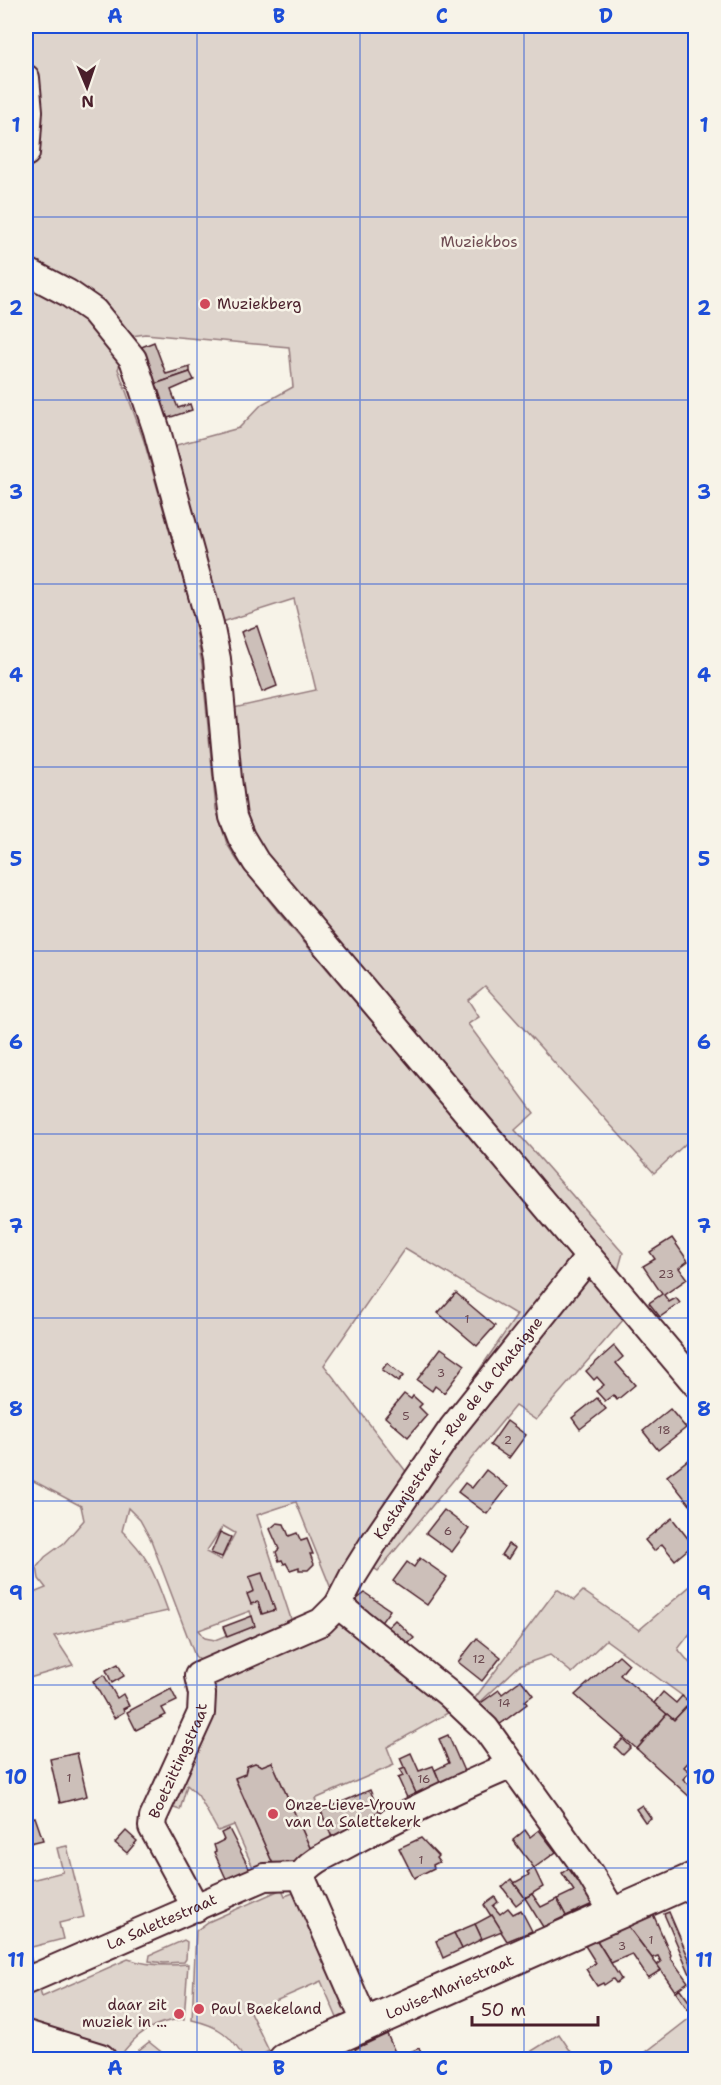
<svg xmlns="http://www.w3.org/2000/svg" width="721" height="2085" font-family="'Shantell Sans',sans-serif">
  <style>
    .green { fill: #ded4cc; stroke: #947a7c; stroke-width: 1.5; fill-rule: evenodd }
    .building { fill: #ccbfb9; stroke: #4a1f2b; stroke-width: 1.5 }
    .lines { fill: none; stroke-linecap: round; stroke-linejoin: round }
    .minor-casing { stroke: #4a1f2b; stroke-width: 30 }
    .major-casing { stroke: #4a1f2b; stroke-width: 36 }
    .minor { stroke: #f7f3e8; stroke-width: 26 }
    .major { stroke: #f7f3e8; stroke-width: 32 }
    .grid { fill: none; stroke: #1d4ed8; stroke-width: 1.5; stroke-opacity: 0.55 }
    .poi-dot { fill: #d1495b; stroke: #f7f3e8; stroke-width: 2 }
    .labels { text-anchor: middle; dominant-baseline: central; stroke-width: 5; stroke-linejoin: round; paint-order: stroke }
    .number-label { font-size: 12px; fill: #6a474e }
    .park-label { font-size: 15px; fill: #6f4c53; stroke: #f7f3e8 }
    .poi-label { font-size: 15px; fill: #4a1f2b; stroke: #f7f3e8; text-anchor: start }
    .street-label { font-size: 15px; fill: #4a1f2b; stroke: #f7f3e8 }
    .neatline { fill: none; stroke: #1d4ed8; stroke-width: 2 }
    .grid-label { font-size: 20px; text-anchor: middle; font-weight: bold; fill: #1d4ed8 }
  </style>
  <rect width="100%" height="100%" fill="#f7f3e8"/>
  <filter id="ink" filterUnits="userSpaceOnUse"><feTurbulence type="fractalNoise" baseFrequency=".0167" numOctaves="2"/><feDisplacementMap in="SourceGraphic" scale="12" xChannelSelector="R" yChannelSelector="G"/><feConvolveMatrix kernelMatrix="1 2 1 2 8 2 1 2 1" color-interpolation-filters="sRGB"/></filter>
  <g filter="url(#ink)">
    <g class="green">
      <path d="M26 26H695V1135L654 1173 485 986 468 1000 479 1017 468 1024 534 1113 515 1130 623 1253 617 1274 597 1286 624 1319 536 1420 515 1406 378 1571 354 1554 332 1591 296 1502 257 1515 293 1625 204 1663 195 1656 151 1540 140 1520 128 1508 122 1531C150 1557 155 1576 168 1611L54 1636 73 1665 26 1679V1596L46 1588 39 1579 37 1567 45 1557 64 1543 84 1520 81 1506 26 1477ZM145 334 289 347 293 387 262 404 239 428 169 447 216 624 294 599 316 690 229 709 248 836 464 1095 446 1108 279 913 237 860 227 844 216 809 202 664 193 614 144 441 118 369 132 336ZM405 1248 517 1315 408 1474 324 1365ZM223 1526 235 1533 221 1560 206 1552ZM250 1611 254 1624 215 1640 205 1638 199 1630Z"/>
      <path d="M695 1582V1627L678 1649 693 1667 695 1665V1705L606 1640 572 1673 550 1655 519 1666 474 1708 472 1702 557 1589 574 1600 583 1591 639 1630Z"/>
      <path d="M339 1617 455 1709 387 1747 394 1765 315 1799 333 1840 310 1847 311 1850 272 1762 262 1766 255 1763 247 1766 245 1774 235 1779 274 1866 256 1874 234 1825 218 1831 198 1795 187 1785 180 1810 165 1805 206 1687Z"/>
      <path d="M67 1846 84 1917 59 1923 63 1939 28 1948 35 1973 26 1977V1874L27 1881 63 1872 57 1848Z"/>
      <path d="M282 1889 285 1896 296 1892 351 2014 338 2020 321 1981 250 2012 269 2051 251 2060 244 2059C231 2035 219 2026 192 2020L196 1931 208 1922Z"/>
      <path d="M184 1940 187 1942 186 1959 184 1962 164 1963 149 1961 150 1955Z"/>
      <path d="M128 1959C148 1966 167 1966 188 1964L184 2019C154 2021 136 2033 119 2058L26 2030V1987L37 1982 42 1997Z"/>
      <path d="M695 2014V2059H637Z"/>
      <path d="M559 2034 576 2059H519Z"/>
      <path d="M149 2042 170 2059H133L134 2054Z"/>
    </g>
    <g class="building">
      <path d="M154 342 166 374 190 367V372L152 385 139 348Z"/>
      <path d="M190 372 194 380 171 390 178 408 190 404 192 410 165 419 152 385Z"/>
      <path d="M257 626 277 686 262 692 241 632Z"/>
      <path d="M672 1238 688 1261 679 1268 687 1279 664 1295 669 1302 676 1298 680 1303 660 1317 649 1303 662 1294 643 1266 655 1259 650 1252Z"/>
      <path d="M456 1293 495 1326 477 1346 438 1313Z"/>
      <path d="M614 1346 623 1357 616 1363 635 1385 617 1400 613 1395 605 1401 596 1391 604 1385 597 1377 594 1380 586 1371Z"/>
      <path d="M441 1348 465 1365 444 1393 435 1386 432 1391 417 1380Z"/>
      <path d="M387 1363 403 1376 398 1382 382 1370Z"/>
      <path d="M404 1394 411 1399 413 1396 422 1404 419 1407 427 1415 408 1437 385 1417Z"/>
      <path d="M597 1398 606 1409 580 1429 572 1418Z"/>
      <path d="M670 1409 686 1428 658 1450 643 1431Z"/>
      <path d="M507 1421 526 1435 509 1458 490 1445Z"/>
      <path d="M693 1456 696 1459V1500L690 1505 667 1476Z"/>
      <path d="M486 1470 508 1487 487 1514 458 1492 465 1483 472 1488Z"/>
      <path d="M444 1510 469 1529 452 1552 426 1533Z"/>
      <path d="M672 1518 693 1545 675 1560 662 1544 654 1551 645 1540Z"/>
      <path d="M277 1523 284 1524 289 1536 297 1533 301 1541 307 1539 313 1554H310L314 1564 308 1570H299V1567L290 1570 286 1563 284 1564 282 1560 279 1561 276 1552 279 1549 270 1529Z"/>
      <path d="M220 1532 231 1537 222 1557 211 1553Z"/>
      <path d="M508 1544 515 1548 508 1559 501 1555Z"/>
      <path d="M420 1558 447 1577 427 1605 393 1581 407 1562 414 1567Z"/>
      <path d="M262 1573 275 1610 262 1614 258 1602 251 1604 247 1594 254 1591 249 1577Z"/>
      <path d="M365 1593 390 1610 380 1624 359 1609 357 1599Z"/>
      <path d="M252 1616 255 1626 227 1637 223 1627Z"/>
      <path d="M395 1620 414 1638 407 1645 388 1627Z"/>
      <path d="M477 1638 501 1657 482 1681 458 1662Z"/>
      <path d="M619 1655 629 1664 620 1675 667 1714 637 1749 575 1695Z"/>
      <path d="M118 1664 124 1676 112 1683 106 1670Z"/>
      <path d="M104 1675 117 1698 123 1694 129 1706 123 1709 124 1712 114 1718 93 1681Z"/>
      <path d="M521 1680 533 1695 525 1701 527 1704 495 1728 478 1705 499 1690 502 1694Z"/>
      <path d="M171 1689 177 1701 162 1708 166 1715 136 1730 127 1712Z"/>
      <path d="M663 1692 676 1703 682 1696 690 1703 674 1720 654 1703Z"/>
      <path d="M690 1703 696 1710 691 1716 696 1721V1754L684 1767 690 1772 683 1779 696 1791V1795L692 1799 637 1749 667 1714 674 1720Z"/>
      <path d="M448 1735 467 1778 442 1787 435 1770 449 1763 439 1739Z"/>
      <path d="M623 1739 631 1747 623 1755 615 1747Z"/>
      <path d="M77 1753 87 1796 60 1803 50 1759Z"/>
      <path d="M411 1753 419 1771 433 1766 442 1787 418 1798 400 1758Z"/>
      <path d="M272 1762 311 1850V1854L303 1866 283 1865V1862L274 1866 235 1778 245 1774 247 1766 255 1763 262 1766Z"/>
      <path d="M405 1768 418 1798 409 1802 398 1778 403 1776 400 1770Z"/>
      <path d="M370 1790 381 1816 332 1837 321 1811Z"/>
      <path d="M642 1805 651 1818 645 1822 636 1809Z"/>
      <path d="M35 1817 43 1840 26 1844V1820Z"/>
      <path d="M229 1829 252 1874 229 1885 214 1852 216 1851 214 1845 224 1840 221 1833Z"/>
      <path d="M525 1830 530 1837 539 1830 556 1852 534 1868 513 1840Z"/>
      <path d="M126 1831 137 1841 127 1853 115 1843Z"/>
      <path d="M421 1838 438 1856 436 1858 439 1862 433 1865 434 1868 414 1878 399 1848Z"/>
      <path d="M575 1864 597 1902 566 1916 557 1899 574 1891 562 1873Z"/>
      <path d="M534 1868 543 1887 525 1898 514 1883 529 1875 527 1872Z"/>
      <path d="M511 1879 525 1898 516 1905 502 1887Z"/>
      <path d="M532 1894 541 1907 557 1899 566 1916 543 1927 525 1898Z"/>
      <path d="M495 1897 498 1902 493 1906 500 1914 508 1908 513 1914 521 1910 532 1931 507 1941 484 1905Z"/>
      <path d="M669 1912 696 1975V1988L664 1914Z"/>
      <path d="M653 1914 671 1955 670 1957 688 1982 675 1991 657 1965 661 1962 658 1956 652 1958 627 1925Z"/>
      <path d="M492 1915 502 1931 482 1939 475 1924Z"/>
      <path d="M475 1924 482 1939 462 1949 454 1933Z"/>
      <path d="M627 1925 661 1970 648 1978 632 1954 611 1963 596 1939Z"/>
      <path d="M454 1933 462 1949 443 1958 436 1941Z"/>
      <path d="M596 1939 621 1979 616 1983 613 1979 604 1985 603 1983 597 1986 586 1969 596 1963 584 1944Z"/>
      <path d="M680 1989 693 2007 688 2010 675 1991Z"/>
      <path d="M387 2034 398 2059 360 2060 355 2049Z"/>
      <path d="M419 2048 424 2060H405L403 2055Z"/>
    </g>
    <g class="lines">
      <defs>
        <g id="minor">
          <path d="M26 78 29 111 26 153"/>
          <path d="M26 272 30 273 68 293 94 311 133 359 157 431 210 624 217 659 228 779 233 817 241 837 256 862 696 1384"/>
          <path d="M338 1605 449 1694 486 1729 590 1874 614 1914"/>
          <path d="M301 1876C312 1860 329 1854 346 1845 400 1816 455 1789 512 1765"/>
          <path d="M301 1876 366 2024"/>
          <path id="s1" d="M196 1908 152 1827 153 1818 201 1713 202 1694 198 1676 321 1622 338 1605 353 1576 373 1544 453 1427 588 1258"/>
          <path id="s2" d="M26 1981 265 1877 301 1876"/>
        </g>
        <g id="major">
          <path d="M26 2037 100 2060"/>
          <path id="s3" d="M285 2060 696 1878"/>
        </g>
      </defs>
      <use href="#minor" class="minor-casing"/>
      <use href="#major" class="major-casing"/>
      <use href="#minor" class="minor"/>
      <use href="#major" class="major"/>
    </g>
  </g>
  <path class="grid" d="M197 26V2060M360 26V2060M524 26V2060M26 217H696M26 400H696M26 584H696M26 767H696M26 951H696M26 1134H696M26 1318H696M26 1501H696M26 1685H696M26 1868H696"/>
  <g class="poi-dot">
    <circle cx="205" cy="304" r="6"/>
    <circle cx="273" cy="1814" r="6"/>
    <circle cx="199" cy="2009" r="6"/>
    <circle cx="179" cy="2014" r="6"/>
  </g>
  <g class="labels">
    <g class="number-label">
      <text x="666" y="1274">23</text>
      <text x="467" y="1319">1</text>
      <text x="441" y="1373">3</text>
      <text x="406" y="1416">5</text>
      <text x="664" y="1430">18</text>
      <text x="508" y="1440">2</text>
      <text x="448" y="1531">6</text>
      <text x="479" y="1659">12</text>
      <text x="504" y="1703">14</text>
      <text x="69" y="1778">1</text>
      <text x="424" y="1779">16</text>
      <text x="421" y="1860">1</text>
      <text x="651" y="1940">1</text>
      <text x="622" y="1946">3</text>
    </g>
    <g class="park-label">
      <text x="479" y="242">Muziekbos</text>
    </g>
    <g class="poi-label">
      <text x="217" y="304">Muziekberg</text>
      <text x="285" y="1805">Onze-Lieve-Vrouw<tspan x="285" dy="17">van La Salettekerk</tspan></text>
      <text x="167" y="2005" text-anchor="end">daar zit<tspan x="167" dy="17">muziek in ...</tspan></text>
      <text x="211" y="2009">Paul Baekeland</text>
    </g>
    <g class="street-label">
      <text stroke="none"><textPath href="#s1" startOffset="627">Kastanjestraat - Rue de la Chataigne</textPath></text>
      <text stroke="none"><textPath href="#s1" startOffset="164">Boetzittingstraat</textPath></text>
      <text stroke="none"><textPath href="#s2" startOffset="148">La Salettestraat</textPath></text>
      <text stroke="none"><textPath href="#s3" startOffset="180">Louise-Mariestraat</textPath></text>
    </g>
  </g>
  <rect width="721" height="2085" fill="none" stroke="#f7f3e8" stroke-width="66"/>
  <g transform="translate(87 87) rotate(178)" stroke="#f7f3e8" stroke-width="4.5" paint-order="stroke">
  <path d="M0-4.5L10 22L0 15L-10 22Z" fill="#4a1f2b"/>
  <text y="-9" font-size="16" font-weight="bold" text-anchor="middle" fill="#4a1f2b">N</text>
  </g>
  <path d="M472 2016v9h126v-9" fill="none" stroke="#4a1f2b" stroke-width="3"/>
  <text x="481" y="2016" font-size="18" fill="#4a1f2b" stroke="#f7f3e8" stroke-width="4.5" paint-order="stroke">50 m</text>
  <rect x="33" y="33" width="655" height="2019" class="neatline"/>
  <g class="grid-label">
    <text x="115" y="23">A</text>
    <text x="279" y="23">B</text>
    <text x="442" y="23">C</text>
    <text x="606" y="23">D</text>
    <text x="16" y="132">1</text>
    <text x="704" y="132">1</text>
    <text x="16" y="315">2</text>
    <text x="704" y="315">2</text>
    <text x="16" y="499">3</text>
    <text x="704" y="499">3</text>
    <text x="16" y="682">4</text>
    <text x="704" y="682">4</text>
    <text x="16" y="866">5</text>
    <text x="704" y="866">5</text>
    <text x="16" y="1049">6</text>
    <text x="704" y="1049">6</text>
    <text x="16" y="1233">7</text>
    <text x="704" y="1233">7</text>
    <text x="16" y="1416">8</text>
    <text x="704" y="1416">8</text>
    <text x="16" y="1600">9</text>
    <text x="704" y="1600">9</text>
    <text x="16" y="1784">10</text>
    <text x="704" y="1784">10</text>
    <text x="16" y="1967">11</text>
    <text x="704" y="1967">11</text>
    <text x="115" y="2075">A</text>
    <text x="279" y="2075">B</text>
    <text x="442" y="2075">C</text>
    <text x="606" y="2075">D</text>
  </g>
</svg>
